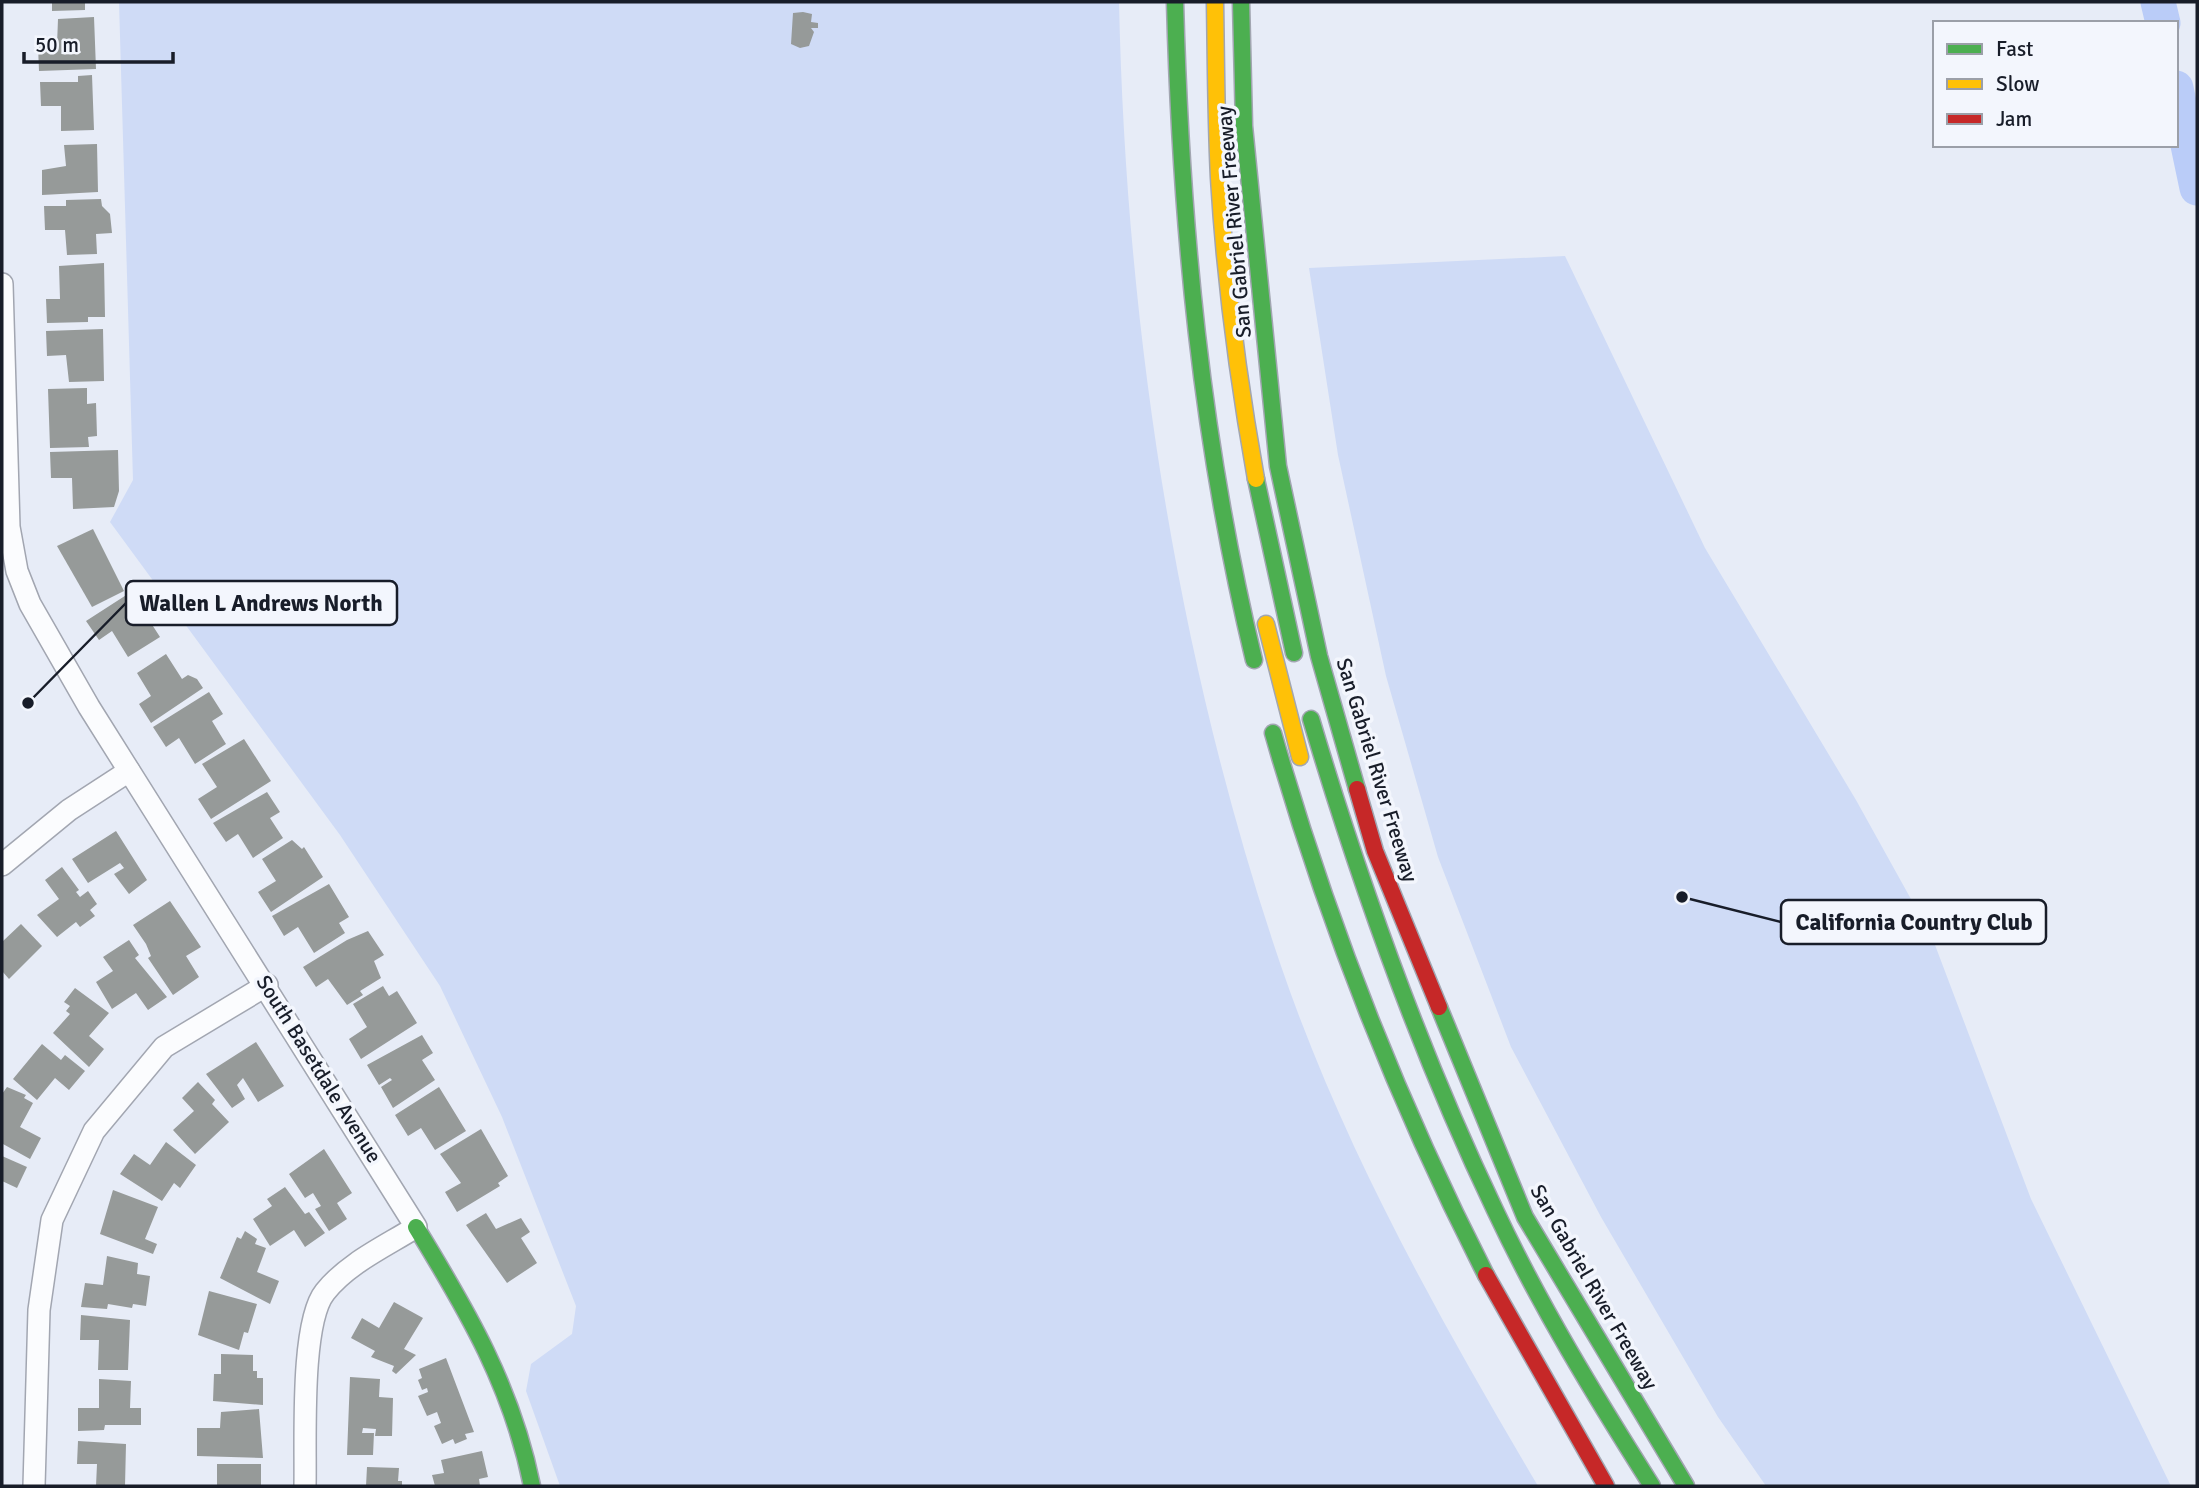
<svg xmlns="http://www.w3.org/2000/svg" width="2199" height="1488" font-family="Signika,sans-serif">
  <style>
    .green { fill: #cfdbf6 }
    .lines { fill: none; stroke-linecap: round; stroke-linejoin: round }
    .river { stroke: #baccf8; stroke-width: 35 }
    .building { fill: #969a99 }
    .street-casing { stroke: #a2a6b1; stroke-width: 24 }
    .fast-casing { stroke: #a2a6b1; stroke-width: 19 }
    .slow-casing { stroke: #a2a6b1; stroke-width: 19 }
    .jam-casing { stroke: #a2a6b1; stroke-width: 19 }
    .street { stroke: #fbfcfe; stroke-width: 21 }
    .fast { stroke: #4caf50; stroke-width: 16 }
    .slow { stroke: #ffc107; stroke-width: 16 }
    .jam { stroke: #c62828; stroke-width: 16 }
    .labels { text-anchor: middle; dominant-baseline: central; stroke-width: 7; stroke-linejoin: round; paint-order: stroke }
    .street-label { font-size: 21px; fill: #181d29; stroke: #f3f6fd }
    .leader { fill: none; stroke: #181d29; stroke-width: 2.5 }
    .callout-dot { fill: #181d29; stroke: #f3f6fd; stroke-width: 2.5 }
    .callout { fill: #f3f6fd; stroke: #181d29; stroke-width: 2.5 }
    .callout-label { font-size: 23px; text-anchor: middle; font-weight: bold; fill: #181d29 }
  </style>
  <rect width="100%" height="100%" fill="#e7ecf7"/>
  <g class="green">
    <path d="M119 2H1119C1126 327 1176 657 1281 966 1344 1150 1440 1320 1538 1486H560L526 1391 531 1364 572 1334 576 1306 502 1117 440 986 340 835 110 522 133 480Z"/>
    <path d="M1565 256 1705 548 1856 800 1932 937 2031 1199 2171 1486H1766L1718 1417 1601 1217 1511 1047 1438 857 1386 676 1338 455 1309 268Z"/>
  </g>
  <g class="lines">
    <g class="river">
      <path d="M2158 2 2163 23"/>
      <path d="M2176 88 2197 188"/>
    </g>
  </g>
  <g class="building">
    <path d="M52 2H85V10L52 11Z"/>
    <path d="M803 12 812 14 811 22 818 23V28H811L814 32 809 46 800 48 791 44 793 13Z"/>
    <path d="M94 17 96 69 39 71 38 46 57 45 58 19Z"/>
    <path d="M92 75 94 130 61 131V106H41L40 82H78V76Z"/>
    <path d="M97 144 98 192 42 195V170L66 166 64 145Z"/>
    <path d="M101 199 102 206 110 214 112 233 96 234 97 254 67 255 65 230H45L44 206H66V200Z"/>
    <path d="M104 263 105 317H88V322L47 323 46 299H60L59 266Z"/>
    <path d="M103 329 104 381 69 382 66 355 47 356 46 331Z"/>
    <path d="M87 388V404L96 403 97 436 88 437 89 447 50 448 48 389Z"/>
    <path d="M118 450 119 491 114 507 73 509 72 478H51L50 452Z"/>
    <path d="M93 529 124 591 92 607 57 546Z"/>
    <path d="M131 592 160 637 128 657 112 631 99 640 86 621Z"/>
    <path d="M166 654 182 679 188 675 197 679 203 688 151 723 139 704 151 696 137 673Z"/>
    <path d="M209 692 223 714 212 721 226 744 195 764 179 738 166 747 153 727Z"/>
    <path d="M244 739 271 781 211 819 198 799 217 787 202 764Z"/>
    <path d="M267 792 280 812 270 818 283 838 253 858 238 834 226 842 213 823Z"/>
    <path d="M116 831 147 880 129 894 114 874 124 868 120 863 88 883 72 859Z"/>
    <path d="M292 840 302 849 304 847 323 877 271 912 258 892 276 881 262 859Z"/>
    <path d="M62 867 79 890 76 892 80 897 88 891 97 904 90 910 95 916 80 927 76 922 57 937 37 915 59 899 45 880Z"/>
    <path d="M329 884 349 917 339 923 345 933 314 953 298 927 284 936 272 916Z"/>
    <path d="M170 901 201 947 186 956 199 977 173 995 148 958 151 956 146 944 133 925Z"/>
    <path d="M21 924 42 946 9 979 2 971V942Z"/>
    <path d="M368 931 384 955 374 961 381 978 360 991 363 995 347 1005 328 979 316 987 303 967 347 940Z"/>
    <path d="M129 940 139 955 135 958 167 997 148 1010 136 993 112 1009 96 982 113 971 103 957Z"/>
    <path d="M383 986 389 996 397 991 417 1023 361 1059 349 1039 367 1027 353 1004Z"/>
    <path d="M75 988 109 1013 89 1036 104 1049 89 1067 53 1033 70 1014 66 1011 70 1006 64 1002Z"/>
    <path d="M422 1035 433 1053 422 1060 435 1080 393 1108 381 1087 392 1080 390 1078 379 1085 367 1065Z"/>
    <path d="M256 1042 284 1086 258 1102 243 1078 237 1085 245 1099 232 1108 206 1074Z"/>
    <path d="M42 1044 61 1060 65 1055 85 1071 69 1090 55 1078 37 1100 13 1079Z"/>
    <path d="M198 1082 215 1100 212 1104 229 1122 195 1154 173 1130 194 1111 182 1098Z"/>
    <path d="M7 1087 26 1095 24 1098 33 1103 20 1127 41 1138 30 1159 3 1144 2 1139V1094Z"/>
    <path d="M439 1087 466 1131 435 1150 421 1128 408 1136 395 1115Z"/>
    <path d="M481 1129 508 1176 498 1183 500 1186 457 1212 445 1192 461 1183 440 1154Z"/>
    <path d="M166 1142 196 1165 180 1188 174 1183 162 1201 120 1174 134 1154 150 1165Z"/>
    <path d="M324 1149 352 1193 337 1203 347 1219 329 1231 315 1209 321 1206 313 1193 305 1198 289 1174Z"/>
    <path d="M2 1156 27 1167 17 1188 2 1181Z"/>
    <path d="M285 1187 305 1214 309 1212 325 1233 305 1247 294 1230 270 1246 253 1219 272 1206 267 1199Z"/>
    <path d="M113 1190 158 1207 145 1239 157 1244 153 1254 100 1234Z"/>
    <path d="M486 1213 496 1229 521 1218 530 1232 521 1238 537 1263 507 1283 466 1225Z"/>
    <path d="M245 1231 257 1239 255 1244 266 1248 257 1272 279 1281 270 1304 220 1278 237 1237 241 1239Z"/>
    <path d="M107 1256 138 1263 137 1274 150 1276 146 1306 133 1304 132 1308 108 1304 107 1309 81 1307 85 1283 103 1285Z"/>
    <path d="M209 1291 257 1304 248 1333 244 1332 239 1350 198 1335Z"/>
    <path d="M394 1302 423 1318 404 1349 416 1355 396 1374 392 1371 394 1366 371 1357 375 1351 351 1338 362 1318 379 1328Z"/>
    <path d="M81 1315 130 1320 128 1370H98L99 1340H80Z"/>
    <path d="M221 1354 253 1355V1371H257V1378H263V1405L213 1401 214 1374H221Z"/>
    <path d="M446 1358 474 1432 465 1434 467 1439 455 1444 453 1439 442 1444 434 1426 441 1423 437 1412 427 1416 418 1396 428 1392 427 1388 422 1390 418 1380 422 1378 419 1369Z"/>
    <path d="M350 1377 380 1379 379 1397 393 1398 392 1436H375L376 1429 363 1428 362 1433H374L373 1455H347Z"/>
    <path d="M99 1379 131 1381 130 1408H141V1425H105L104 1430 78 1431V1408H99Z"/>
    <path d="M259 1409 263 1458 197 1456V1428H220L221 1412Z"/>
    <path d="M78 1441 126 1444 125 1486H96L97 1464H77Z"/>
    <path d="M482 1451 488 1477 479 1479 480 1486H435L432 1475 444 1473 441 1460Z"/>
    <rect x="217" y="1464" width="44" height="22"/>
    <path d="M367 1467 399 1468 398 1481H402V1486H366Z"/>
  </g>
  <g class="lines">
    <defs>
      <g id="street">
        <path d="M2 284 9 527 17 571 30 604 89 707 416 1227C386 1246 348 1263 325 1292 300 1323 306 1443 305 1486"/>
        <path d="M2 865 69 810 129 771"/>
        <path d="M34 1486 39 1310 52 1220 94 1131 164 1047 267 985"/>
      </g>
      <g id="fast">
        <path d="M1175 2C1181 227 1201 441 1254 660"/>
        <path d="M1241 2 1244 126 1278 466 1319 656 1357 789"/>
        <path d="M1256 479 1294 653"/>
        <path d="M1311 719C1361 887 1419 1051 1495 1210 1540 1306 1595 1396 1652 1486"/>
        <path d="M1273 733C1327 921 1397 1101 1486 1275"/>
        <path d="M1439 1007 1525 1217 1686 1486"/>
        <path d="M416 1227C468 1312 512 1387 532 1486"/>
      </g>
      <g id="slow">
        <path d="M1215 2C1216 61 1216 119 1219 178 1225 279 1238 379 1256 479"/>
        <path d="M1266 624 1300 757"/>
      </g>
      <g id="jam">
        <path d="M1357 789 1375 851 1439 1007"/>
        <path d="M1486 1275 1606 1486"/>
      </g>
    </defs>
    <use href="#street" class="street-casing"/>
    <use href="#fast" class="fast-casing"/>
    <use href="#slow" class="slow-casing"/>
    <use href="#jam" class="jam-casing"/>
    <use href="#street" class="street"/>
    <use href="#fast" class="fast"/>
    <use href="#slow" class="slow"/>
    <use href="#jam" class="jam"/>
  </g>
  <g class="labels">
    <g class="street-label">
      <text transform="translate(1234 222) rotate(-95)">San Gabriel River Freeway</text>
      <text transform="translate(1377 770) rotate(73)">San Gabriel River Freeway</text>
      <text transform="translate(319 1069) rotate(58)">South Basetdale Avenue</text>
      <text transform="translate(1594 1287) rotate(60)">San Gabriel River Freeway</text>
    </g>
  </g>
  <path class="leader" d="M28 703L126 603M1682 897L1781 922"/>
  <g class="callout-dot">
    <circle cx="28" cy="703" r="7"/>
    <circle cx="1682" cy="897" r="7"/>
  </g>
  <g class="callout">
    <rect x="126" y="581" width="271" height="44" rx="7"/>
    <rect x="1781" y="900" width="265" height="44" rx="7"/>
  </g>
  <g class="callout-label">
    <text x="261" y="611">Wallen L Andrews North</text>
    <text x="1914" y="930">California Country Club</text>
  </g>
  <rect width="2199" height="1488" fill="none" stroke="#181d29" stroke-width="7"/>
  <rect x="1933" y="21" width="245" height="126" fill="#f3f6fd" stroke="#9b9fa8" stroke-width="2"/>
  <rect x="1947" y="44" width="35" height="10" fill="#4caf50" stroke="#9b9fa8" stroke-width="2"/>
  <text x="1996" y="56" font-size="21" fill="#181d29">Fast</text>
  <rect x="1947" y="79" width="35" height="10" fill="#ffc107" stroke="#9b9fa8" stroke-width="2"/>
  <text x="1996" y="91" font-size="21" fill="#181d29">Slow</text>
  <rect x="1947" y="114" width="35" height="10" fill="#c62828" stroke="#9b9fa8" stroke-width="2"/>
  <text x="1996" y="126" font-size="21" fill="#181d29">Jam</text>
  <path d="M24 52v10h149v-10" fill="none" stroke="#181d29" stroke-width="3.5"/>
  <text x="35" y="52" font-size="21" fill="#181d29" stroke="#f3f6fd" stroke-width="5" paint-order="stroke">50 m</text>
</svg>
